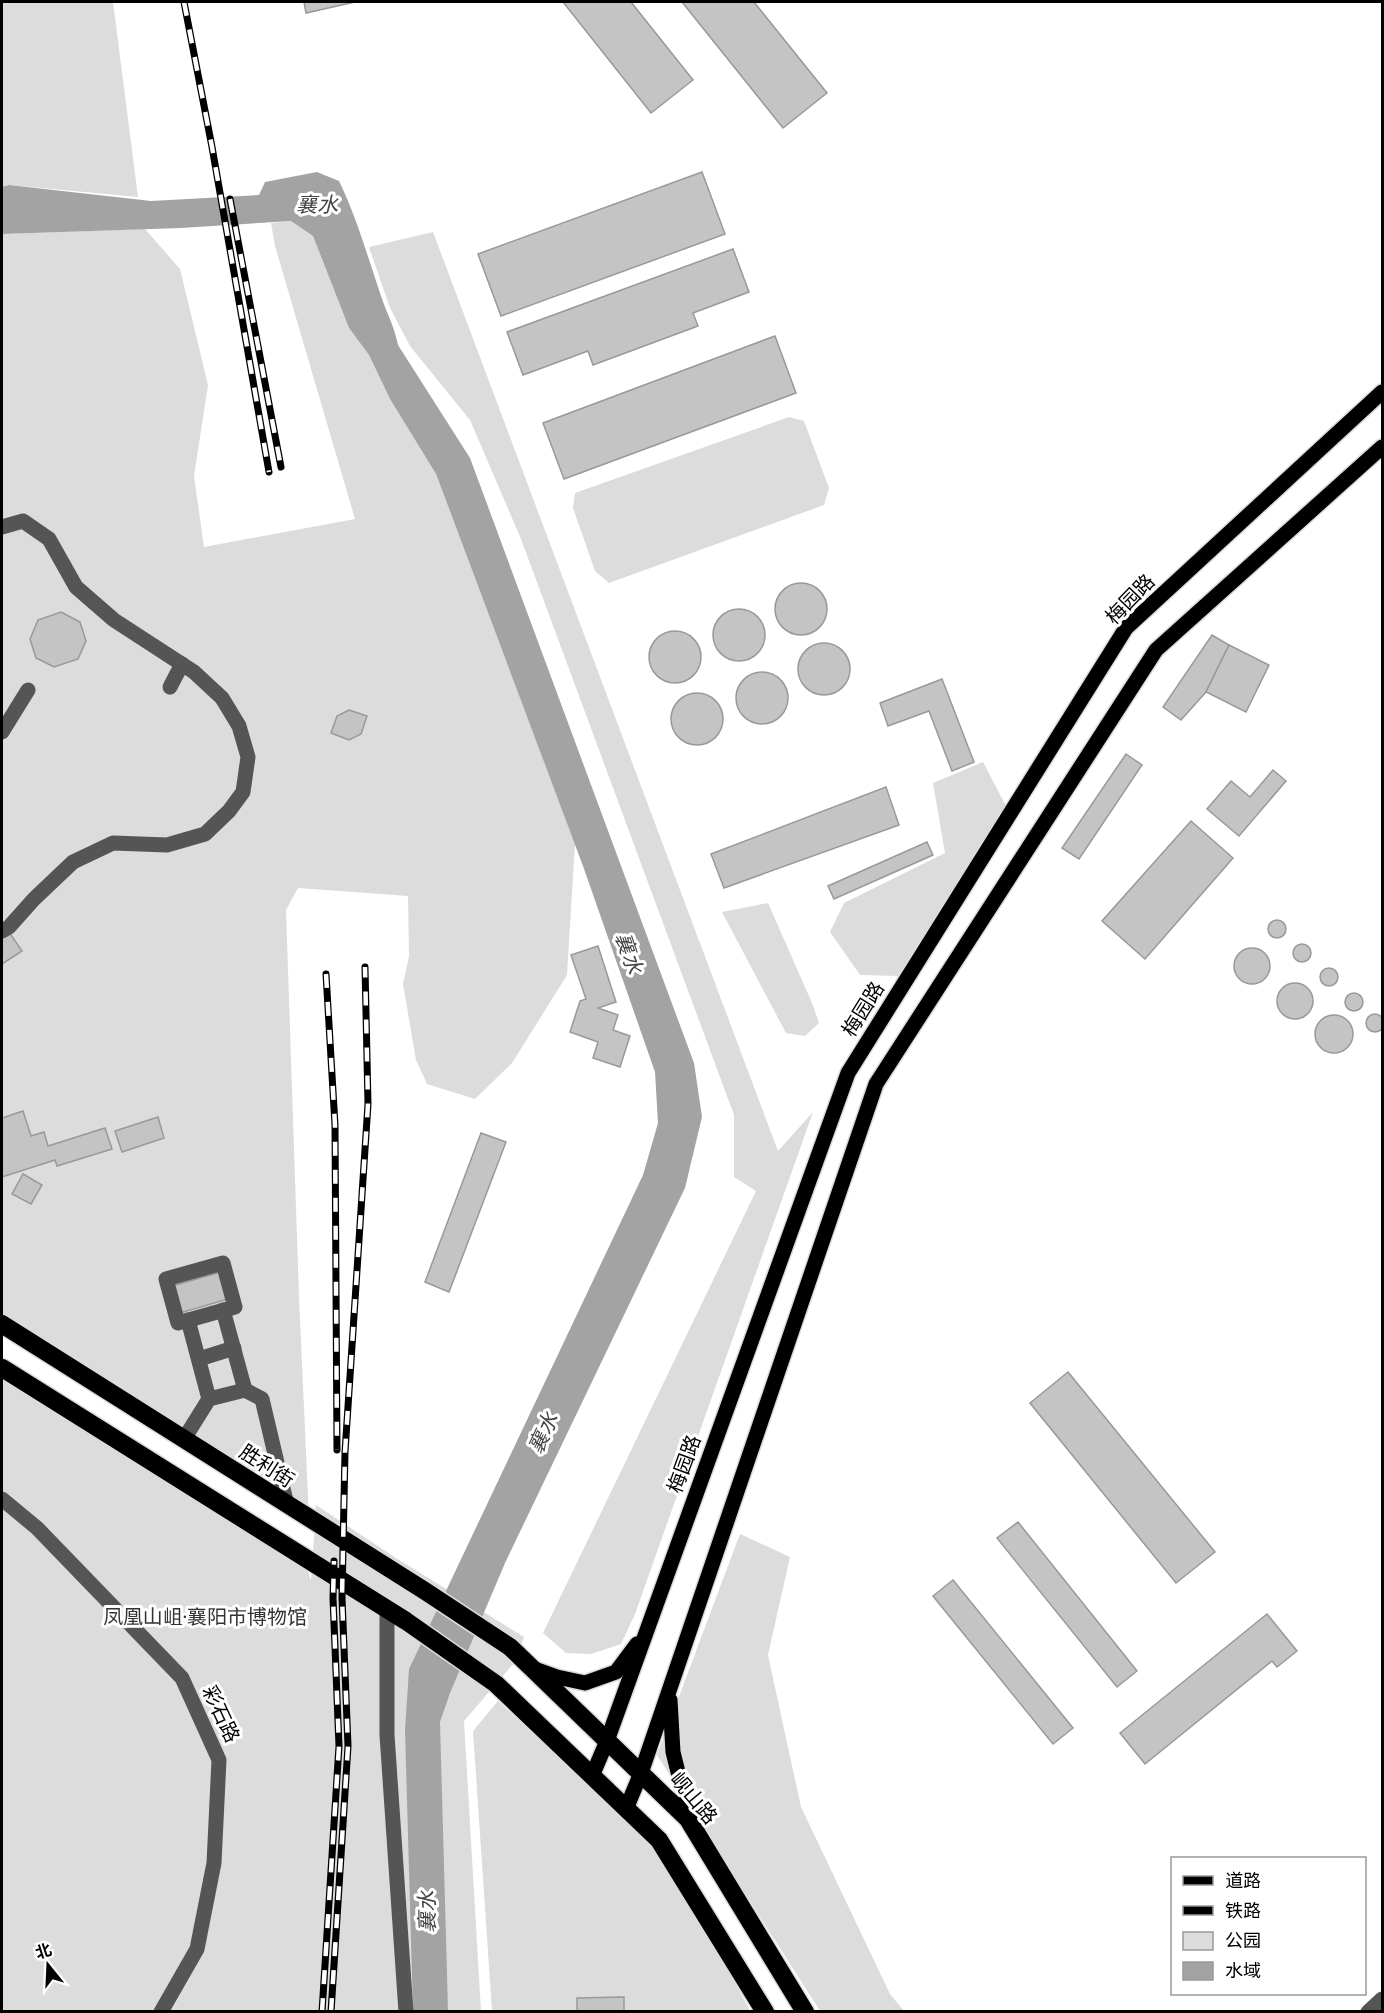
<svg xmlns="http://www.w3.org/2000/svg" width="1384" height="2013" font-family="Poppins,'Noto Sans SC',sans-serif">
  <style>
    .green { fill: #dcdcdc }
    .water { fill: #a3a3a3 }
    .building { fill: #c4c4c4; stroke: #999; stroke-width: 1.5 }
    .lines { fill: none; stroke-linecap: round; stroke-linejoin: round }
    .major-casing { stroke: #dbdbdb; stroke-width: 18 }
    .highway-casing { stroke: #dbdbdb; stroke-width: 21 }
    .minor { stroke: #555; stroke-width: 15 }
    .major { stroke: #000; stroke-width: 15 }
    .highway { stroke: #000; stroke-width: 18 }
    .rail-casing { stroke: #000; stroke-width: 7 }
    .rail { stroke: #fff; stroke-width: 4.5; stroke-dasharray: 14; stroke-linecap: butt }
    .labels { text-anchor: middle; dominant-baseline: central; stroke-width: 6; stroke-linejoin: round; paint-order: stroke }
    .street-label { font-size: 20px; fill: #000; stroke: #fff }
    .park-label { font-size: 20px; fill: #333; stroke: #fff }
    .water-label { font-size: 21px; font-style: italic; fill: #444; stroke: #fff }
  </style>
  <rect width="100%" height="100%" fill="#fff"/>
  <g class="green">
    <path d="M2 2H113L138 197 9 185 2 187Z"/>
    <path d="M291 221 313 236 349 328 369 355 390 399 436 474 575 844 567 975 512 1063 475 1099 427 1084 416 1060 403 984 409 956 408 896 298 888 286 910 299 1297 309 1519 2 1324V234L145 229 180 269 208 385 194 476 204 547 355 519 275 246 271 223Z"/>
    <path d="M433 232 778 1151 813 1112 635 1614 621 1644 591 1654 566 1653 543 1633 756 1191 734 1177V1115L521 539 470 420 410 346 390 308 369 247Z"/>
    <path d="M789 417 804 421 829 488 824 505 609 583 595 571 573 508 575 493Z"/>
    <path d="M983 762 1006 806 898 976 860 975 830 932 844 903 945 853 933 783Z"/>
    <path d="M768 903 812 1003 819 1023 805 1036 786 1033 722 912Z"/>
    <path d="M2 1368 303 1556 311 1581 316 1505 396 1558 524 1637 514 1663 464 1721 481 2011H2Z"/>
    <path d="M740 1534 790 1557 768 1655 801 1807 890 1994 904 2011H820L657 1755Z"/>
    <path d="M498 1701 655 1848 717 1948 750 2011H492L473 1731Z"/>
  </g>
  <path class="water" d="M317 172 339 181C357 218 368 258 381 296 387 314 394 325 398 345L470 458 694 1063 702 1117 685 1188 505 1563 450 1693 440 1722 448 2011H413L405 1730 409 1669 643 1175 658 1123 655 1072 583 866 436 474 390 399 369 355 349 328 313 236 291 221 181 228 2 234V187L9 185 151 201 259 195 265 182Z"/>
  <g class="building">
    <path d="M304 2H355L306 13Z"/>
    <path d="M563 2H631L693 80 651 113Z"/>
    <path d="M682 2H754L827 93 783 128Z"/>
    <path d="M702 172 725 234 501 316 478 254Z"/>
    <path d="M733 249 749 292 693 313 698 326 593 365 588 351 523 375 507 332Z"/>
    <path d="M775 336 796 393 564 479 543 423Z"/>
    <circle cx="801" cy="609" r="26"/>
    <circle cx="739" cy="635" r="26"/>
    <path d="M61 612 80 622 86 641 78 659 54 667 36 658 30 639 38 620Z"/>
    <circle cx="675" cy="657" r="26"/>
    <path d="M1212 635 1229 645 1206 692 1181 720 1163 707Z"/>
    <circle cx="824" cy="669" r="26"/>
    <path d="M1229 645 1269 665 1246 712 1206 692Z"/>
    <circle cx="762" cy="698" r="26"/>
    <path d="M942 679 974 762 952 771 929 711 888 726 880 703Z"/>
    <circle cx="697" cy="719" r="26"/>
    <path d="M349 710 367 716 361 734 349 740 331 733 337 716Z"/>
    <path d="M1126 754 1142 765 1079 859 1062 848Z"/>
    <path d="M1273 770 1286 781 1239 836 1207 809 1231 781 1250 797Z"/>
    <path d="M886 787 899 825 724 888 711 854Z"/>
    <path d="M1191 821 1233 858 1145 959 1102 921Z"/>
    <path d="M927 842 933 855 834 899 828 886Z"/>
    <circle cx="1277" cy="929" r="9"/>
    <path d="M9 932 22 951 2 964V937Z"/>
    <circle cx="1302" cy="953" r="9"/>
    <path d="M598 946 616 1002 598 1008 618 1015 613 1030 630 1036 620 1067 593 1058 598 1042 570 1032 580 1001 586 999 571 955Z"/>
    <circle cx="1252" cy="966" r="18"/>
    <circle cx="1329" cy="977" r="9"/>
    <circle cx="1295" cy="1001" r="18"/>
    <circle cx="1354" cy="1002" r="9"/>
    <circle cx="1375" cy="1023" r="9"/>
    <circle cx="1334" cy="1034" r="19"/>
    <path d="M23 1111 31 1136 44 1132 48 1146 105 1128 112 1149 57 1166 55 1160 2 1177V1118Z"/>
    <path d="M158 1117 164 1138 122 1152 115 1131Z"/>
    <path d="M481 1133 506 1142 449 1292 425 1282Z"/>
    <path d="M23 1174 42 1185 31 1204 12 1194Z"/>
    <path d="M221 1272 228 1299 180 1313 172 1286Z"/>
    <path d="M1068 1372 1215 1552 1176 1583 1030 1403Z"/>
    <path d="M1018 1522 1137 1671 1117 1687 997 1538Z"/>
    <path d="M953 1580 1073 1728 1053 1744 933 1596Z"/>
    <path d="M1267 1614 1297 1651 1277 1667 1272 1661 1145 1764 1120 1733Z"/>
    <path d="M624 1997V2012H577V1998Z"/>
  </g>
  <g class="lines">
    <defs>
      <g id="major">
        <path d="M532 1668 557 1677 585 1683 616 1672 637 1644"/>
        <path d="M670 1700 673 1752 691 1824"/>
        <path d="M592 1776 607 1741 848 1073 1126 628 1382 392"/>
        <path d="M626 1809 641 1773 876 1084 1156 650 1382 447"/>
      </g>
      <g id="highway">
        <path d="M2 1324 425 1591 510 1647 688 1819 805 2012"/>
        <path d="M2 1368 406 1621 496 1684 659 1840 765 2012"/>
      </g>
    </defs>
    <use href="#major" class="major-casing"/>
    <use href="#highway" class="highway-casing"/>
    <g class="minor">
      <path d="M2 527 23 521 49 539 76 587 114 620 194 672 222 698 239 726 248 757 243 792 229 811 205 834 167 845 113 843 73 862 34 899 9 927 2 931"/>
      <path d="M170 687 182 664"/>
      <path d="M2 732 28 690"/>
      <path d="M223 1263 235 1307 178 1323 166 1279Z"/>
      <path d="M223 1310 245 1390"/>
      <path d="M188 1320 209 1399"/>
      <path d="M199 1359 234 1348"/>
      <path d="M184 1439 209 1399 245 1390 262 1399 287 1505"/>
      <path d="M2 1499 37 1528 182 1678 219 1760 214 1863 197 1949 161 2012"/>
      <path d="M387 1609V1735L406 2012"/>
      <path d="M1368 2012 1382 1999"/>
    </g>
    <use href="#major" class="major"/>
    <use href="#highway" class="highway"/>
    <defs>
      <g id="rail">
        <path d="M184 2 212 147 269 472"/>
        <path d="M230 199 281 467"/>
        <path d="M326 974 335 1125 337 1450"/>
        <path d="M322 2012 339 1746 333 1598 334 1561"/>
        <path d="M331 2012 348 1746 342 1598 345 1452 368 1104 365 967"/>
      </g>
    </defs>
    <use href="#rail" class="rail-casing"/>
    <use href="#rail" class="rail"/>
  </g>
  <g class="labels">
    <g class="street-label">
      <text transform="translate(1130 599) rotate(-46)">梅园路</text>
      <text transform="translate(863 1009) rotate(-58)">梅园路</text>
      <text transform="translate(684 1464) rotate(-70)">梅园路</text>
      <text transform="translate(267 1466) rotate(33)">胜利街</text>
      <text transform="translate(221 1714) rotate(65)">彩石路</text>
      <text transform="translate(694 1798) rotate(50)">岘山路</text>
    </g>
    <g class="park-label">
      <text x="205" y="1617">凤凰山岨·襄阳市博物馆</text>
    </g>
    <g class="water-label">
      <text x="317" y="204">襄水</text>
      <text transform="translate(629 953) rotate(71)">襄水</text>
      <text transform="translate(543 1433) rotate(-65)">襄水</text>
      <text transform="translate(427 1912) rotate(-91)">襄水</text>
    </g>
  </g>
  <rect width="1384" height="2013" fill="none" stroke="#000000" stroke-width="6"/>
  <rect x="1171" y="1857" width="195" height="138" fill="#ffffff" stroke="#999999" stroke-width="1.5"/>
  <rect x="1183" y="1876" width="30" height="9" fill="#000000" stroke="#999999" stroke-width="1.5"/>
  <text x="1225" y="1887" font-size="18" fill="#000000">道路</text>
  <rect x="1183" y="1906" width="30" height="9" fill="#000000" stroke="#999999" stroke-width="1.5"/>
  <text x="1225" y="1917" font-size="18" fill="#000000">铁路</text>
  <rect x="1183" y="1932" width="30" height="18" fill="#dcdcdc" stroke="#999999" stroke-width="1.5"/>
  <text x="1225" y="1947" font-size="18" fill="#000000">公园</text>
  <rect x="1183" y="1962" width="30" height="18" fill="#a3a3a3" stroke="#999999" stroke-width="1.5"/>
  <text x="1225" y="1977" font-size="18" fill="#000000">水域</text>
  <g transform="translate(48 1965) rotate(342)" stroke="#ffffff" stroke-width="4.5" paint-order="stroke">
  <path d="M0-4.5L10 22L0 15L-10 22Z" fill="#000000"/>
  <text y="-9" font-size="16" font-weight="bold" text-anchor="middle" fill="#000000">北</text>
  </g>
</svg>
